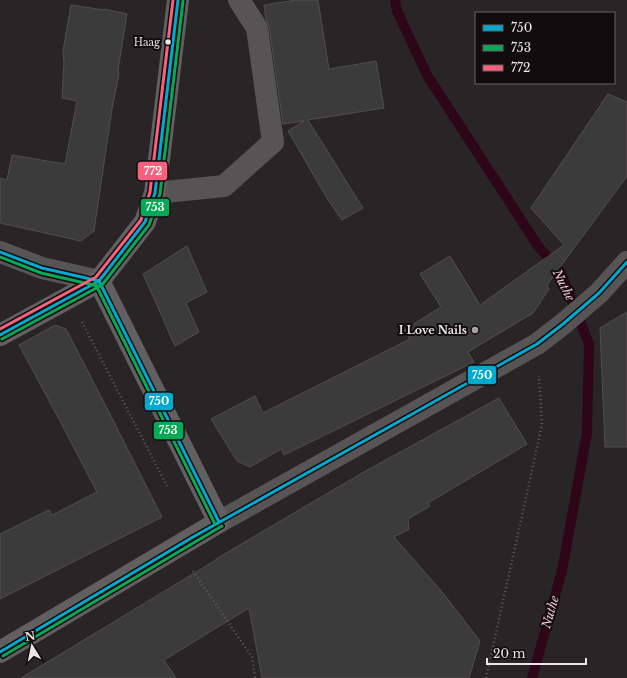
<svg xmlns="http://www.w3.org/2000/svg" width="627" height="678" font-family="'Libre Baskerville',serif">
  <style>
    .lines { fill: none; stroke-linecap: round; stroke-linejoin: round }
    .stream { stroke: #2e0618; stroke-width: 10 }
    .building { fill: #3c3b3b; stroke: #504f4e }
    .path { stroke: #5f5c5c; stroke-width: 2.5; stroke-dasharray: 1 3; stroke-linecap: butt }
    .street { stroke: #575456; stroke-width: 22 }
    .secondary { stroke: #625f60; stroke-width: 22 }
    .bus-1-casing { stroke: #110c0e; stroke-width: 6 }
    .bus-2-casing { stroke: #110c0e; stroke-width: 6 }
    .bus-3-casing { stroke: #110c0e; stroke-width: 6 }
    .bus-1 { stroke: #00a9ce; stroke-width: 3 }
    .bus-2 { stroke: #06aa56; stroke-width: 3 }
    .bus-3 { stroke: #f8607d; stroke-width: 3 }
    .bus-dot { fill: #ece5e7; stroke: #110c0e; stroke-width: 1.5 }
    .poi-dot { fill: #a8a1a3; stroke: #110c0e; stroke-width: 1.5 }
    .labels { text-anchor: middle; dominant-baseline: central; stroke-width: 4; stroke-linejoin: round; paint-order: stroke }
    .bus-label { font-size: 10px; fill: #ece5e7; stroke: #110c0e; text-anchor: end }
    .poi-label { font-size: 11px; font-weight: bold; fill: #ece5e7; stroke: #110c0e; text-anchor: end }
    .water-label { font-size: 12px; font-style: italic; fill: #f4c1d2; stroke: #110c0e }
    .line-badge { stroke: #110c0e; stroke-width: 1.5 }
    .badge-label { font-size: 11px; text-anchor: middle; font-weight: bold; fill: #fff }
  </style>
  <rect width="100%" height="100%" fill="#292426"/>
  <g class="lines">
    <path class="stream" d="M395 0 397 11 427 75 538 246 561 273 589 344 587 433 562 571 532 678"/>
  </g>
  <g class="building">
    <path d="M296 0H318L329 69 376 61 384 108 308 120 363 208 342 220 328 200 288 131 304 121 283 124 269 26 266 19 264 5Z"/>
    <path d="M71 5 104 10 105 9 127 14 118 70 119 74 112 109 94 231 81 241 0 223V178L7 180 12 155 65 164 77 101 62 98 64 62 63 51Z"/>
    <path d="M608 94 627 102V176L547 285 549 289 533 313 468 352 474 362 284 455 281 449 250 467 237 461 211 419 255 396 263 413 410 339 404 330 441 307 420 274 450 256 480 305 564 245 531 208Z"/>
    <path d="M187 246 207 292 186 303 199 332 175 346 143 274Z"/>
    <path d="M627 312V447H605L600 328Z"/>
    <path d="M55 325 66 329 113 420 162 517 0 599V534L49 510 52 515 97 492 60 421 19 345Z"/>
    <path d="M499 398 527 444 428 503 430 506 408 519 409 529 394 537 443 593 480 641 469 678H262L249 608 164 660 176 678H21L216 560V559L362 473Z"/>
  </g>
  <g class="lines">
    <g class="path">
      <path d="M82 322 167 486"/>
      <path d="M193 571 252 657 255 678"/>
      <path d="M486 678 542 425 539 376"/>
    </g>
    <g class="street">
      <path d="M155 193 224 186 273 142 257 28 239 0"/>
      <path d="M0 252 42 268 99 281"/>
      <path d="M219 522 537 344 563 324 599 293 627 262"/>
    </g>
    <g class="secondary">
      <path d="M0 335 99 281 145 222 155 193 178 0"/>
      <path d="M0 652 219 522 99 281"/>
    </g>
    <defs>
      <g id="bus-1">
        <path d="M0 252 42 268 99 281"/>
        <path d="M99 281 219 522"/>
        <path d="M0 335 99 281 145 222 155 193 178 0"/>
        <path d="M0 652 193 537 537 344 563 324 599 293 627 262"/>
      </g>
      <g id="bus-2">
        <path d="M0 257 41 273 98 286"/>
        <path d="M95 283 215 524"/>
        <path d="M2 339 102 285 149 225 160 194 183 1"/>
        <path d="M3 656 222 526"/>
      </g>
      <path id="bus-3" d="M0 329 96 277 141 220 150 192 173 0"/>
    </defs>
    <use href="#bus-1" class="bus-1-casing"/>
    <use href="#bus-2" class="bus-2-casing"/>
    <use href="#bus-3" class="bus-3-casing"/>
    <use href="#bus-1" class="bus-1"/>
    <use href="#bus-2" class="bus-2"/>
    <use href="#bus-3" class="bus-3"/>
  </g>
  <circle class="bus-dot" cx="168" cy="42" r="3.5"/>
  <circle class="poi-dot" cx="475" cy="330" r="4"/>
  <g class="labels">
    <g class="bus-label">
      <text x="160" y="42">Haag</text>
    </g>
    <g class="poi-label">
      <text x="467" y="330">I Love Nails</text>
    </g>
    <g class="water-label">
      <text transform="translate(564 285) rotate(64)">Nuthe</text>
      <text transform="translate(550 612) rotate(-74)">Nuthe</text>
    </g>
  </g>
  <g class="line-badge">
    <rect x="137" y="161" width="31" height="20" rx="4" fill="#f8607d"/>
    <rect x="140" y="198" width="30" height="19" rx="4" fill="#06aa56"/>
    <rect x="467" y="365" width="30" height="20" rx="4" fill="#00a9ce"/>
    <rect x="144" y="392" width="30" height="19" rx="4" fill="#00a9ce"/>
    <rect x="153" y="421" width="31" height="19" rx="4" fill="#06aa56"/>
  </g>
  <g class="badge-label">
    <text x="153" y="175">772</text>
    <text x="155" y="211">753</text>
    <text x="482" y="379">750</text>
    <text x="159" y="405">750</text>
    <text x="168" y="434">753</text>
  </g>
  <rect x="475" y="12" width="140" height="72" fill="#110c0e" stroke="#696365"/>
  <rect x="483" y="25" width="20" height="6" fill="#00a9ce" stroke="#696365"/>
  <text x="511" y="32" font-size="12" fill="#ece5e7">750</text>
  <rect x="483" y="45" width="20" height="6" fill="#06aa56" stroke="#696365"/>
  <text x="511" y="52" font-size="12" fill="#ece5e7">753</text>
  <rect x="483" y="65" width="20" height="6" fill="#f8607d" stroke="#696365"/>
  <text x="511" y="72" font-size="12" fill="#ece5e7">772</text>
  <g transform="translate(32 646) rotate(350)" stroke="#110c0e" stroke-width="3" paint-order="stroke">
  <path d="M0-3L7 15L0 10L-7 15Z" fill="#ece5e7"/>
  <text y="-6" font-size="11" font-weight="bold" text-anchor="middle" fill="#ece5e7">N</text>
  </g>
  <path d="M487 658v6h99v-6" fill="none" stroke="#ece5e7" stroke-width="2"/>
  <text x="493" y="658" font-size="12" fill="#ece5e7" stroke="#110c0e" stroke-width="3" paint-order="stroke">20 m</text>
</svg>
